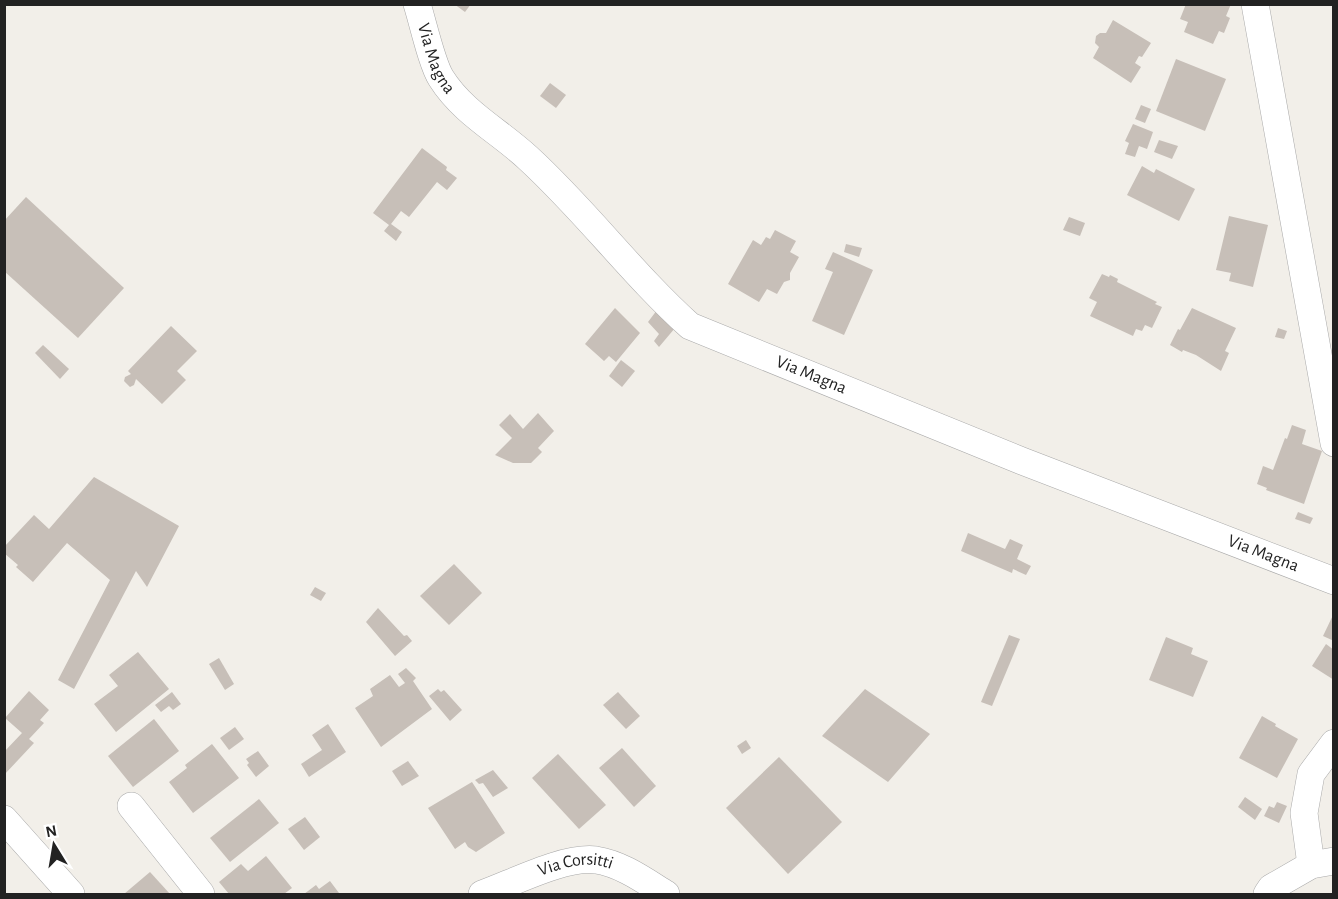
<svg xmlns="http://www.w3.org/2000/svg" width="1338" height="899" font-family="'Alegreya Sans',sans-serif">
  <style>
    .building { fill: #c7bfb8 }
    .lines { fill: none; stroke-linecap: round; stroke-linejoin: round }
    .minor-casing { stroke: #a9a9a9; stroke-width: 28 }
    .minor { stroke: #fff; stroke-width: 27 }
    .labels { text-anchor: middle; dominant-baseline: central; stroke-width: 4.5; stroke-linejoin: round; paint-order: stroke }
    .street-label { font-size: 18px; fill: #222; stroke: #fff }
  </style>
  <rect width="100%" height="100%" fill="#f2efe9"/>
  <g class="building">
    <path d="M454 4H471L465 12Z"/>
    <path d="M1186 4H1231L1226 16 1230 18 1224 33 1219 31 1213 44 1184 32 1188 22 1180 19Z"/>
    <path d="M1113 20 1151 43 1142 57 1139 56 1135 63 1141 67 1131 83 1093 58 1099 47 1095 43 1096 36 1100 33H1106Z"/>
    <path d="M1176 59 1226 79 1205 131 1156 111Z"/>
    <path d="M550 83 566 95 556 108 540 96Z"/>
    <path d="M1141 105 1151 109 1145 123 1135 119Z"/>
    <path d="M1133 124 1153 132 1147 149 1139 146 1135 157 1125 154 1129 143 1125 141Z"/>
    <path d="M1159 140 1178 146 1172 159 1154 152Z"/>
    <path d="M422 148 447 167 446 170 457 178 447 190 437 182 409 217 401 211 391 224 402 232 396 241 384 231 389 225 373 213Z"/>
    <path d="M1142 166 1154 173 1156 169 1195 189 1179 221 1127 195Z"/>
    <path d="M26 197 124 288 78 338 4 271V221Z"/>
    <path d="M1229 216 1268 225 1253 287 1229 281 1231 273 1216 270Z"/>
    <path d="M1069 217 1085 223 1080 236 1063 230Z"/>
    <path d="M775 230 796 241 790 252 799 257 790 273V280L784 282 777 294 767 289 759 302 728 284 753 240 761 245 766 237 770 239Z"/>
    <path d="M846 244 862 248 859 257 844 252Z"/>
    <path d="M833 252 873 270 844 335 812 321 833 272 825 269Z"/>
    <path d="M1102 274 1109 277 1110 275 1118 279 1117 282 1157 302 1155 304 1162 307 1152 328 1145 325 1142 331 1136 329 1133 336 1090 316 1097 302 1089 298Z"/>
    <path d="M615 308 640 333 616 362 609 356 604 361 585 344Z"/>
    <path d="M1192 308 1236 328 1225 351 1229 353 1221 371 1196 355 1183 350 1182 352 1170 345 1178 329 1180 330Z"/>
    <path d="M657 310 675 328 659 347 654 341 659 334 648 322Z"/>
    <path d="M171 326 197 351 177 371 186 380 162 404 136 379 134 385 130 387 124 381 125 377 131 374 128 371Z"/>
    <path d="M1278 328 1287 331 1284 339 1275 337Z"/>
    <path d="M43 345 69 369 60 379 35 353Z"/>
    <path d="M621 360 635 371 622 387 609 376Z"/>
    <path d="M538 413 554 431 538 448 542 452 531 463H513L495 455 512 438 499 425 510 414 523 429Z"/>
    <path d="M1292 425 1306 430 1302 444 1322 451 1304 504 1266 490 1267 488 1257 484 1263 466 1273 470 1285 438 1287 439Z"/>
    <path d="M94 477 179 526 147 587 136 571 74 689 58 680 110 580 67 543 33 582 16 567 18 565 4 553V547L34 515 49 529Z"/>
    <path d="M1298 512 1313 518 1310 524 1295 519Z"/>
    <path d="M968 533 1005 549 1010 539 1023 545 1017 559 1031 566 1026 575 1013 569 1012 573 961 551Z"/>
    <path d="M454 564 482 593 449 625 420 596Z"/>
    <path d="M315 587 326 593 321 601 310 595Z"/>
    <path d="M378 608 404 636 407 635 412 641 395 656 366 622Z"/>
    <path d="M1334 613V641L1323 636Z"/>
    <path d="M1009 635 1020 639 992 706 981 702Z"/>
    <path d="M1166 637 1193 648 1191 654 1208 661 1193 697 1149 680Z"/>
    <path d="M1326 644 1334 650V680L1312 666Z"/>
    <path d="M138 652 169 689 116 732 94 704 118 686 109 675Z"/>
    <path d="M219 658 234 684 225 690 209 664Z"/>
    <path d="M406 668 416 678 413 681 432 709 381 747 355 708 373 696 370 689 390 675 399 687 405 683 398 674Z"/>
    <path d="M438 689 441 692 444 690 462 710 450 721 429 696Z"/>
    <path d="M865 689 930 734 888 782 822 736Z"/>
    <path d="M29 691 49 710 40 720 44 723 29 739 34 743 4 775V752L22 733 5 718Z"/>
    <path d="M172 692 181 704 173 710 169 706 161 712 155 705Z"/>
    <path d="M618 692 640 716 626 729 603 705Z"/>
    <path d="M1262 716 1276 724 1275 726 1298 739 1277 778 1239 758Z"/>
    <path d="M154 719 179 751 133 787 108 756Z"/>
    <path d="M328 724 346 752 309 777 301 764 322 750 312 735Z"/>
    <path d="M235 727 244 739 229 750 220 738Z"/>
    <path d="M746 740 751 748 742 754 737 746Z"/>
    <path d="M212 744 239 778 193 813 169 782 187 768 185 765Z"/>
    <path d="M622 748 656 786 634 807 599 768Z"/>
    <path d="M258 751 269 766 256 777 247 765 249 763 246 759Z"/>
    <path d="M558 754 606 805 579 829 532 778Z"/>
    <path d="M779 757 842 822 788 874 726 808Z"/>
    <path d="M408 761 419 776 402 786 392 771Z"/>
    <path d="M493 770 508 788 493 797 483 783 479 784 475 780Z"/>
    <path d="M472 782 505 833 476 852 468 847 465 842 455 849 428 808Z"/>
    <path d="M1245 797 1262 809 1255 820 1238 807Z"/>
    <path d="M259 799 279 823 230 862 210 838Z"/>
    <path d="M1277 802 1287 806 1279 823 1264 816 1269 806 1274 808Z"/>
    <path d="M305 817 320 837 304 850 288 829Z"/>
    <path d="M266 856 292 888 284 894H229L219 882 241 864 248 871Z"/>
    <path d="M150 872 170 894H124Z"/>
    <path d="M330 881 339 893 337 894H304L316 885 319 889Z"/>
  </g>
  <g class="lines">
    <defs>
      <g id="minor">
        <path id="s1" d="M417 4C423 23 432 64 441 78 463 113 499 131 528 158 586 211 632 274 690 326L1022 461 1334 581"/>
        <path d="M1255 4 1334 443"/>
        <path d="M131 806 201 894"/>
        <path d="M4 819 71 894"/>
        <path d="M1311 865 1304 813 1311 774 1334 743"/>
        <path id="s2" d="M482 894C513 883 564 856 596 860 622 864 645 881 666 894"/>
        <path d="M1267 894 1271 888 1311 865 1334 861"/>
      </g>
    </defs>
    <use href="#minor" class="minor-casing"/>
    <use href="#minor" class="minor"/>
  </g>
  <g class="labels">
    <g class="street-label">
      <text stroke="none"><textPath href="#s1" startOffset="58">Via Magna</textPath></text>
      <text stroke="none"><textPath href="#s1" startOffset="561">Via Magna</textPath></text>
      <text stroke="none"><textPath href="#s1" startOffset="1047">Via Magna</textPath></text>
      <text stroke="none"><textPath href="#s2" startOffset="99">Via Corsitti</textPath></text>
    </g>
  </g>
  <rect width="1338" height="899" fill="none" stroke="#222222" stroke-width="12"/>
  <g transform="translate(54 845) rotate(349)" stroke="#ffffff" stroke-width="4.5" paint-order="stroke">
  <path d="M0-4.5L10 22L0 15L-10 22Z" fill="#222222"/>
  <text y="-9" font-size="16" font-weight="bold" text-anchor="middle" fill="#222222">N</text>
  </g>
</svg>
